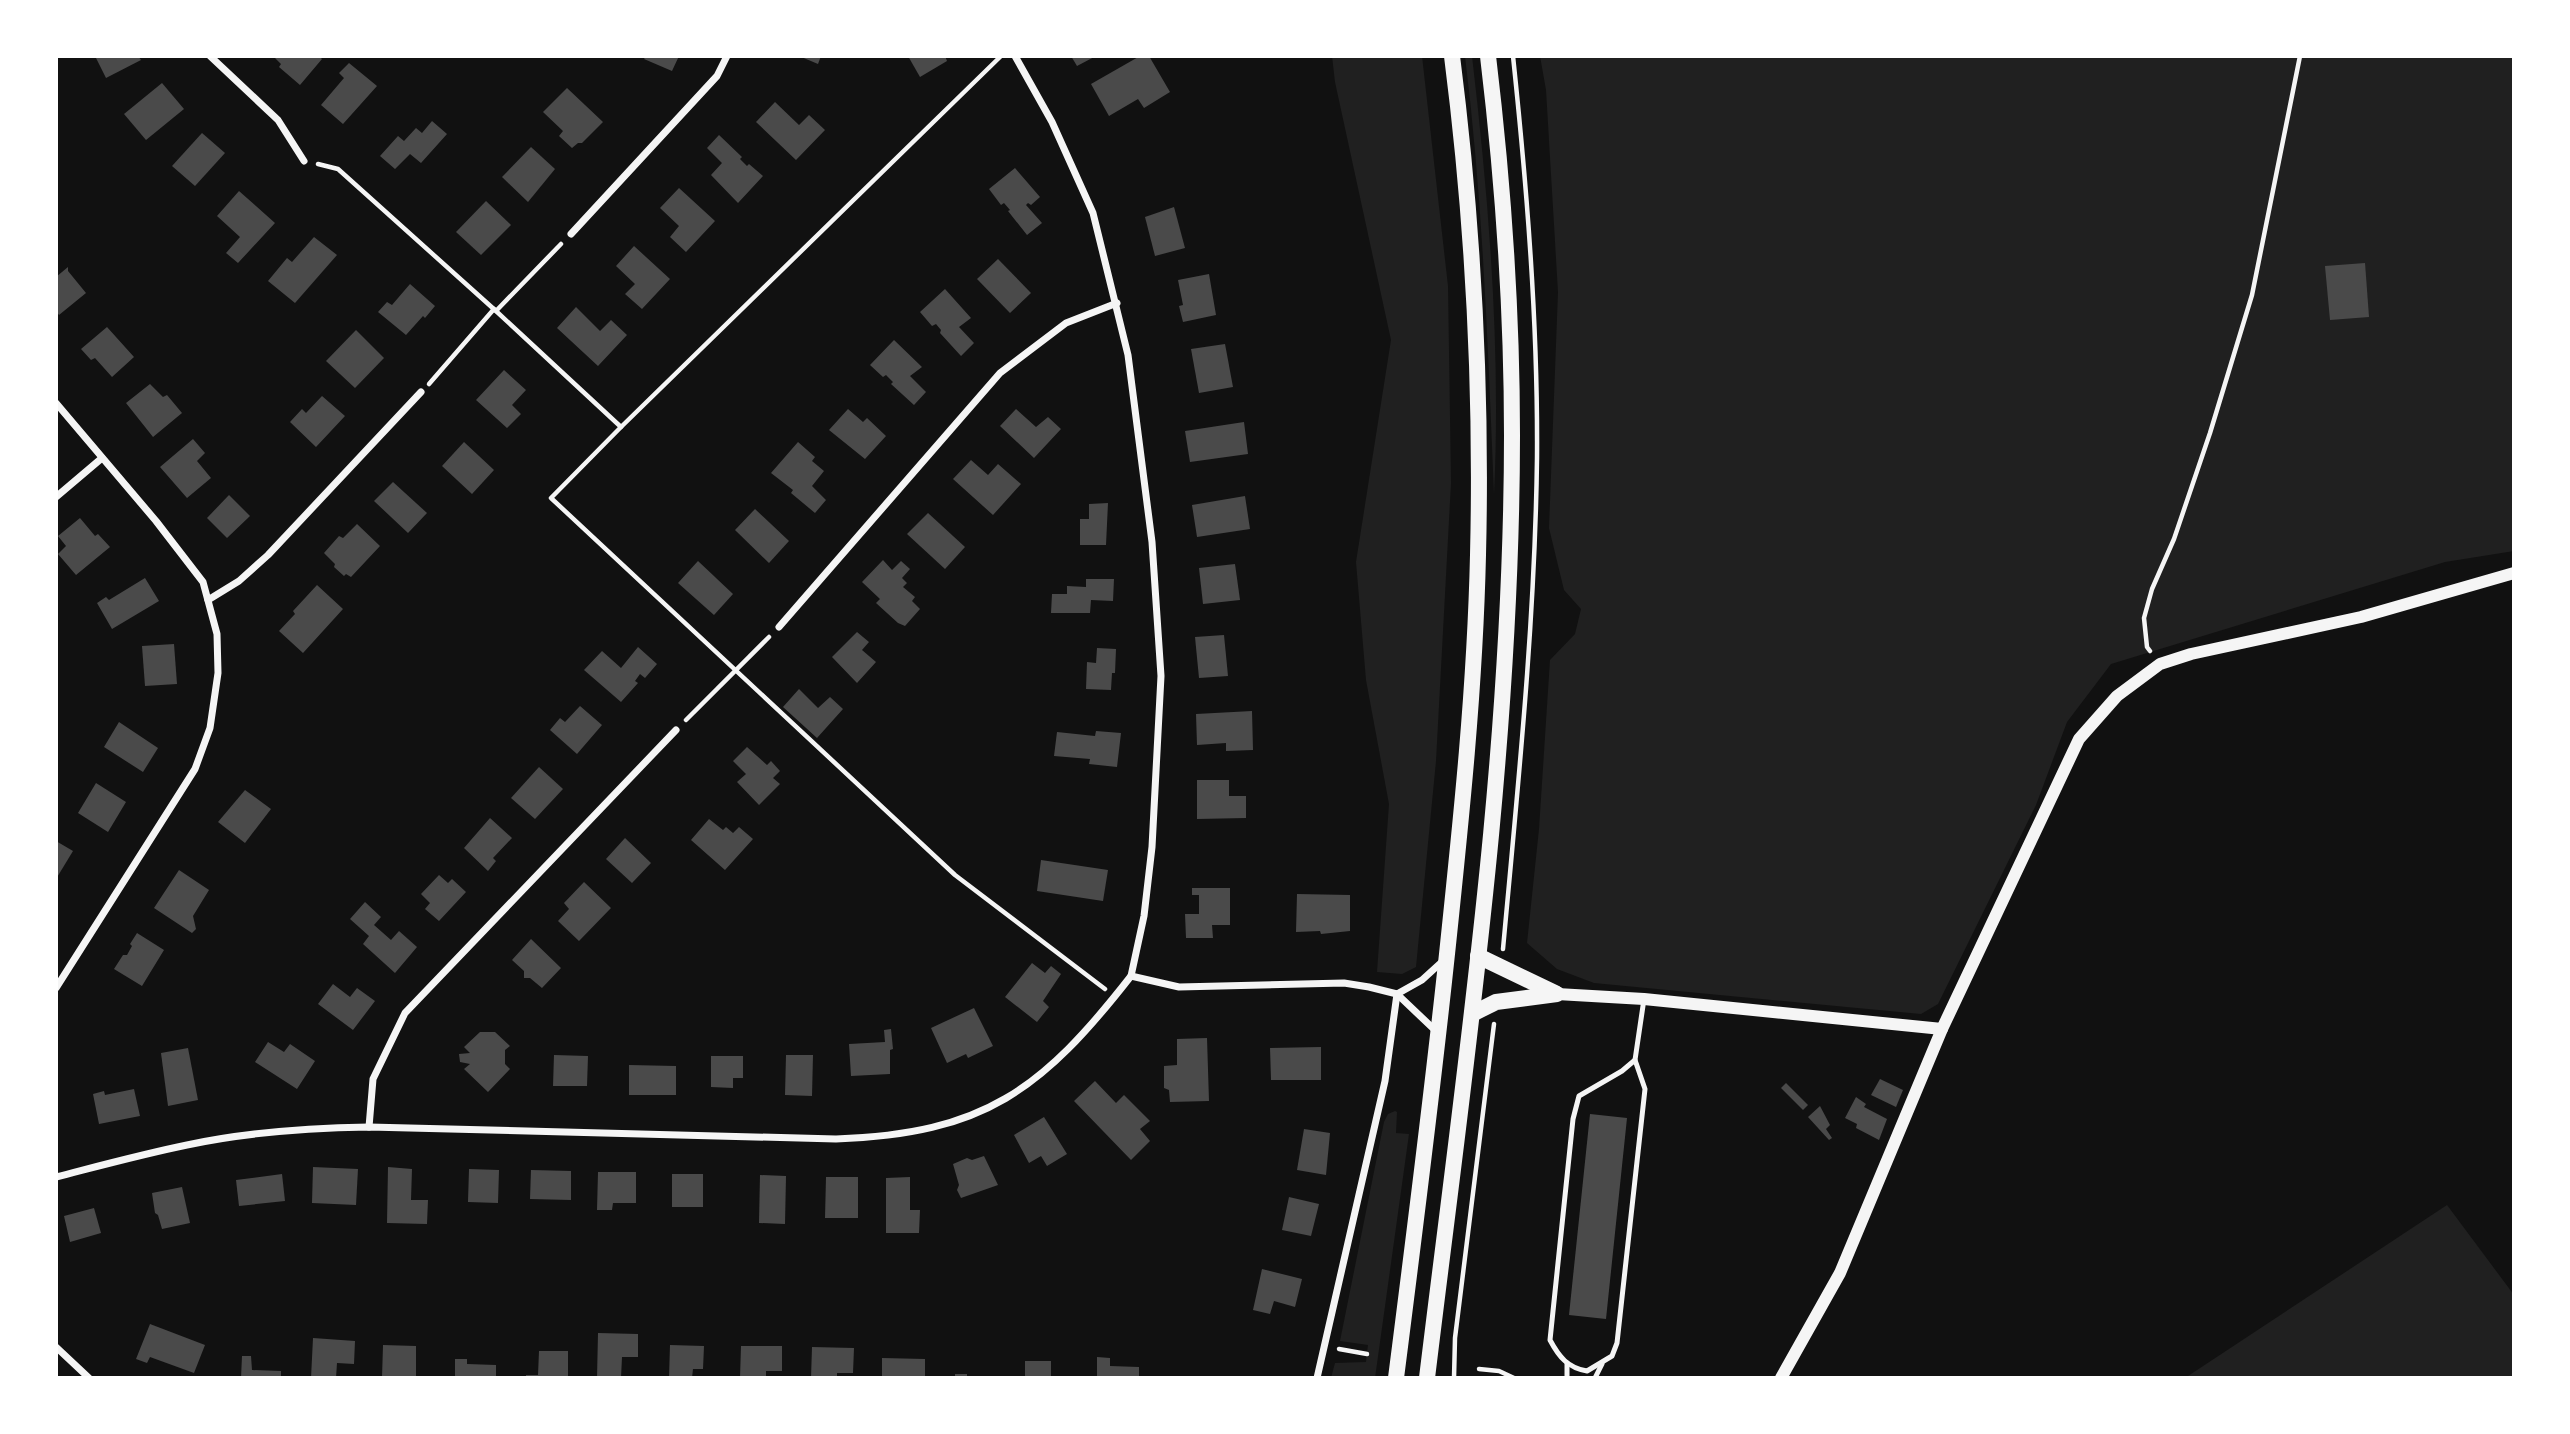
<svg xmlns="http://www.w3.org/2000/svg" width="2570" height="1434" font-family="Arial,sans-serif">
  <style>
    .green { fill: #202020 }
    .building { fill: #4a4a4a }
    .lines { fill: none; stroke-linecap: round; stroke-linejoin: round }
    .path { stroke: #f5f5f5; stroke-width: 4.5 }
    .service { stroke: #f5f5f5; stroke-width: 5 }
    .minor { stroke: #f5f5f5; stroke-width: 7 }
    .tertiary { stroke: #f5f5f5; stroke-width: 12 }
    .primary { stroke: #f5f5f5; stroke-width: 16 }
  </style>
  <rect width="100%" height="100%" fill="#111"/>
  <g class="green">
    <path d="M1332 56H1422L1448 286 1451 483 1436 761 1416 967 1402 974 1377 972 1389 804 1366 680 1356 562 1391 340 1335 82Z"/>
    <path d="M1465 56H1472C1489 201 1501 350 1494 495 1488 348 1483 202 1465 56Z"/>
    <path d="M1540 56H2514V551L2445 562 2111 664 2067 722 2036 805 1938 1004 1921 1014 1594 983 1557 969 1527 943 1539 829 1550 660 1575 634 1581 609 1564 590 1549 528 1558 292 1546 90Z"/>
    <path d="M1395 1111 1397 1112 1396 1133 1409 1134 1375 1378H1331L1335 1363 1366 1362 1368 1345 1340 1341 1384 1122 1388 1114Z"/>
    <path d="M2447 1205 2514 1295V1378H2185Z"/>
  </g>
  <g class="building">
    <path d="M95 56H138L141 60 106 78Z"/>
    <path d="M276 56H319L322 59 300 85 279 67 281 64 275 58Z"/>
    <path d="M646 56H679L672 71 644 59Z"/>
    <path d="M799 56H821L818 64Z"/>
    <path d="M908 56H945L947 61 920 77Z"/>
    <path d="M1071 56H1096L1077 66Z"/>
    <path d="M1140 56H1149L1170 92 1144 108 1138 99 1109 116 1091 84Z"/>
    <path d="M349 63 377 86 343 124 321 105 344 78 339 73Z"/>
    <path d="M162 83 184 109 146 140 124 114Z"/>
    <path d="M567 88 603 122 582 143H578L572 148 559 136 563 131 543 112Z"/>
    <path d="M775 102 799 125 809 115 825 130 796 160 756 122Z"/>
    <path d="M432 121 447 134 421 163 410 154 395 169 380 156 398 136 404 141 416 128 422 133Z"/>
    <path d="M202 133 225 153 195 186 172 166Z"/>
    <path d="M719 135 742 157 740 159 747 166 749 164 763 176 738 203 711 175 722 163 707 148Z"/>
    <path d="M531 147 555 169 528 202 502 177Z"/>
    <path d="M1015 168 1040 197 1031 205 1028 203 1026 205 1042 223 1027 235 1008 211 1010 210 1004 203 1001 205 989 189Z"/>
    <path d="M679 188 715 221 686 252 670 237 679 226 660 208Z"/>
    <path d="M239 191 275 223 238 263 226 253 240 237 217 216Z"/>
    <path d="M486 201 511 225 481 255 456 232Z"/>
    <path d="M1174 207 1185 248 1155 256 1145 217Z"/>
    <path d="M314 237 337 255 295 303 268 281 287 258 292 262Z"/>
    <path d="M634 246 670 279 642 309 625 294 635 284 616 266Z"/>
    <path d="M998 259 1031 293 1010 313 977 279Z"/>
    <path d="M2365 263 2369 317 2330 320 2325 266Z"/>
    <path d="M68 267V271L86 293 59 315 56 311V277Z"/>
    <path d="M1209 274 1216 315 1183 322 1179 306 1183 305 1178 280Z"/>
    <path d="M410 284 435 306 425 318 423 316 406 335 378 312 387 302 392 305Z"/>
    <path d="M945 289 971 318 959 327 974 343 961 356 940 333 941 330 936 324 932 326 920 312Z"/>
    <path d="M576 307 600 331 611 320 627 335 598 366 557 328Z"/>
    <path d="M107 327 134 357 112 377 95 358 91 360 81 349Z"/>
    <path d="M356 330 384 358 355 388 326 361Z"/>
    <path d="M894 340 922 367 910 376 926 392 914 405 891 384 893 382 886 375 883 377 870 365Z"/>
    <path d="M1225 344 1233 387 1199 393 1191 349Z"/>
    <path d="M504 370 526 390 512 405 521 414 507 428 476 400Z"/>
    <path d="M150 384 163 397 167 395 182 413 153 437 126 403Z"/>
    <path d="M322 396 345 416 316 447 290 422 302 409 306 413Z"/>
    <path d="M848 409 863 422 867 418 886 436 865 459 829 430Z"/>
    <path d="M1016 409 1036 427 1048 417 1061 429 1034 458 1000 426Z"/>
    <path d="M1244 422 1248 454 1190 462 1185 431Z"/>
    <path d="M193 439 205 453 197 461 211 478 187 498 160 467Z"/>
    <path d="M464 442 494 470 472 494 442 466Z"/>
    <path d="M798 442 815 457 812 461 824 471 812 486 826 500 815 513 791 493 793 490 771 473Z"/>
    <path d="M971 460 988 475 998 464 1021 484 993 515 953 479Z"/>
    <path d="M393 482 427 513 408 533 374 501Z"/>
    <path d="M229 495 250 516 227 538 207 518Z"/>
    <path d="M1245 496 1250 529 1197 537 1192 505Z"/>
    <path d="M1108 503 1106 545H1080V519H1089V504Z"/>
    <path d="M755 509 789 541 769 563 735 530Z"/>
    <path d="M928 513 965 547 945 569 907 534Z"/>
    <path d="M80 518 95 536 98 534 110 547 76 575 58 554 66 546 58 536Z"/>
    <path d="M357 524 380 546 351 577 346 574 344 576 334 567 335 564 324 553 339 536 343 538Z"/>
    <path d="M883 560 892 570 901 561 910 569 902 578 907 583 903 587 915 597 912 601 920 609 905 626 898 623 876 603 880 599 862 582Z"/>
    <path d="M698 561 733 594 714 615 678 583Z"/>
    <path d="M1235 564 1240 600 1203 604 1199 568Z"/>
    <path d="M145 578 159 601 112 629 97 603 106 597 109 600Z"/>
    <path d="M1086 579H1114L1113 601 1091 600 1090 613H1051L1052 594H1067V586L1086 587Z"/>
    <path d="M317 585 343 609 303 653 279 631 295 614 293 611Z"/>
    <path d="M857 632 869 642 862 650 876 662 857 683 832 657Z"/>
    <path d="M1224 635 1228 676 1199 678 1195 637Z"/>
    <path d="M174 644 177 684 145 686 142 646Z"/>
    <path d="M638 647 657 664 645 678 640 674 635 681 638 683 621 702 584 670 602 651 621 668Z"/>
    <path d="M1097 648 1116 649 1115 673H1112L1111 690 1086 689 1087 662 1096 663Z"/>
    <path d="M799 689 818 708 830 697 843 709 817 738 783 707Z"/>
    <path d="M580 706 602 725 577 754 550 730 560 718 565 722Z"/>
    <path d="M1252 711 1253 750 1226 751V743L1197 745 1196 714Z"/>
    <path d="M119 722 158 748 143 772 104 747Z"/>
    <path d="M1096 731 1121 733 1117 767 1089 764 1090 759 1054 756 1057 732 1095 736Z"/>
    <path d="M747 747 767 765 771 761 780 771 773 778 780 784 759 805 737 782 746 774 733 761Z"/>
    <path d="M539 767 563 789 535 819 511 798Z"/>
    <path d="M1197 780H1229V796H1246V818L1197 819Z"/>
    <path d="M96 783 126 802 108 832 78 813Z"/>
    <path d="M245 790 271 809 245 843 218 822Z"/>
    <path d="M490 818 512 838 493 858 496 861 488 871 464 848Z"/>
    <path d="M709 819 723 830 726 827 733 833 739 827 753 839 725 870 691 840Z"/>
    <path d="M625 838 651 863 632 883 606 859Z"/>
    <path d="M56 841 73 851 56 879Z"/>
    <path d="M1041 860 1108 870 1103 901 1037 891Z"/>
    <path d="M179 870 209 890 193 916 196 929 192 933 154 908Z"/>
    <path d="M439 875 448 883 452 879 466 892 439 921 425 909 430 903 421 894Z"/>
    <path d="M584 882 611 908 579 941 558 921 569 909 564 903Z"/>
    <path d="M1192 888H1230V925H1212L1213 938H1186L1185 914H1199V895H1192Z"/>
    <path d="M1297 894 1350 895V931L1321 934 1320 931 1296 932Z"/>
    <path d="M365 902 381 917 374 925 391 940 399 931 417 947 395 973 363 944 369 936 350 919Z"/>
    <path d="M137 933 164 950 142 986 114 969 123 955H127L132 946 130 944Z"/>
    <path d="M531 939 561 968 542 988 530 978H524V971L512 960Z"/>
    <path d="M1032 963 1045 973 1051 966 1061 974 1043 1001 1049 1007 1037 1022 1005 997Z"/>
    <path d="M333 984 350 997 357 988 375 1001 353 1030 318 1004Z"/>
    <path d="M974 1008 993 1046 968 1058 966 1054 947 1063 931 1028Z"/>
    <path d="M891 1029 893 1049 890 1050V1074L851 1076 849 1044 885 1042 884 1030Z"/>
    <path d="M480 1032H495L510 1046 505 1050V1064L510 1069 488 1092 464 1069 470 1064 460 1062 459 1054 470 1053 464 1047Z"/>
    <path d="M1207 1038 1209 1101 1170 1102 1169 1090 1164 1088V1066L1177 1065V1039Z"/>
    <path d="M268 1042 284 1052 290 1044 315 1061 297 1089 255 1062Z"/>
    <path d="M1321 1047V1080H1271L1270 1048Z"/>
    <path d="M188 1048 198 1100 168 1106 161 1053Z"/>
    <path d="M554 1055 588 1056 587 1086H553Z"/>
    <path d="M786 1055H813L812 1096 785 1095Z"/>
    <path d="M711 1056H743V1078H733V1088L711 1087Z"/>
    <path d="M629 1065 676 1066V1095H629Z"/>
    <path d="M1880 1079 1903 1090 1896 1107 1871 1095Z"/>
    <path d="M1095 1081 1116 1103 1124 1095 1150 1121 1140 1129 1150 1141 1131 1160 1074 1101Z"/>
    <path d="M1786 1083 1808 1105 1803 1110 1781 1088Z"/>
    <path d="M134 1089 140 1116 99 1124 93 1094 104 1091 105 1095Z"/>
    <path d="M1856 1097 1866 1104 1864 1107 1887 1119 1879 1140 1856 1128 1857 1124 1845 1118Z"/>
    <path d="M1820 1106 1830 1125 1826 1129 1832 1138 1829 1140 1808 1117Z"/>
    <path d="M1590 1114 1627 1118 1606 1319 1569 1315Z"/>
    <path d="M1044 1117 1067 1154 1047 1166 1041 1156 1029 1163 1014 1135Z"/>
    <path d="M1304 1129 1330 1133 1326 1175 1297 1170Z"/>
    <path d="M984 1156 998 1185 961 1198 957 1190 959 1185 953 1164 967 1158 972 1160Z"/>
    <path d="M313 1167 358 1169 356 1205 312 1203Z"/>
    <path d="M388 1167 412 1169 411 1200H428L427 1224 387 1223Z"/>
    <path d="M469 1169 499 1170 498 1203 468 1202Z"/>
    <path d="M531 1170 571 1171V1200L530 1199Z"/>
    <path d="M598 1172H636V1203H613L612 1210H597Z"/>
    <path d="M282 1174 285 1201 239 1206 236 1180Z"/>
    <rect x="672" y="1174" width="31" height="33"/>
    <path d="M760 1175 786 1176 785 1224 759 1223Z"/>
    <path d="M826 1177H858V1218H825Z"/>
    <path d="M910 1177V1210H920L919 1233H886V1178Z"/>
    <path d="M182 1187 190 1223 162 1229 158 1215 155 1213 152 1193Z"/>
    <path d="M1289 1197 1319 1204 1311 1236 1282 1230Z"/>
    <path d="M94 1208 101 1233 70 1242 64 1216Z"/>
    <path d="M1262 1269 1302 1279 1295 1307 1274 1301 1270 1314 1253 1310Z"/>
    <path d="M150 1324 205 1345 194 1373 150 1357 147 1363 136 1359Z"/>
    <path d="M598 1333 638 1334V1357H622L621 1378H597Z"/>
    <path d="M313 1338 355 1341 354 1364 337 1363 336 1378H311Z"/>
    <path d="M383 1345 416 1346V1378H382Z"/>
    <path d="M670 1345 704 1346 703 1369H693L692 1378H669Z"/>
    <path d="M741 1346H782V1371H766V1378H740Z"/>
    <path d="M812 1347 854 1348 853 1373H837V1378H811Z"/>
    <path d="M539 1351H568V1378H526V1375H538Z"/>
    <path d="M242 1356H251L252 1370 281 1371V1378H241Z"/>
    <path d="M1097 1357 1110 1358V1366L1139 1367V1378H1097Z"/>
    <path d="M882 1358 925 1359V1378H882Z"/>
    <path d="M455 1359H467V1364L496 1365V1378H455Z"/>
    <rect x="1025" y="1361" width="26" height="17"/>
    <rect x="955" y="1374" width="12" height="4"/>
  </g>
  <g class="lines">
    <g class="path">
      <path d="M318 164 338 169 496 311 621 427 551 498 955 875 1105 989"/>
      <path d="M496 311 561 244"/>
      <path d="M429 384 494 309"/>
      <path d="M621 427 1001 56"/>
      <path d="M2150 651 2147 647 2144 618 2152 589 2174 539 2210 433 2252 295 2300 56"/>
      <path d="M686 720 769 637"/>
      <path d="M1503 949C1518 785 1535 622 1537 458 1538 324 1527 189 1513 56"/>
      <path d="M1339 1349 1367 1354"/>
      <path d="M1479 1369 1499 1371 1514 1378"/>
      <path d="M1454 1378 1455 1338 1494 1024"/>
    </g>
    <g class="service">
      <path d="M1635 1060 1645 1089 1617 1343 1612 1356 1587 1371C1568 1368 1559 1357 1550 1340L1573 1119 1579 1096 1622 1071Z"/>
      <path d="M1635 1060 1644 999"/>
      <path d="M1567 1363V1378"/>
      <path d="M1595 1378 1602 1364"/>
    </g>
    <g class="minor">
      <path d="M210 56 278 120 304 161"/>
      <path d="M1015 56 1052 122 1093 213 1128 355 1152 542 1161 676 1152 847 1144 916 1131 976"/>
      <path d="M571 234 717 76 727 56"/>
      <path d="M56 403 156 521 203 582 217 634 218 673 210 728 195 769 56 988"/>
      <path d="M56 497 102 458"/>
      <path d="M208 600 239 581 268 555 421 392"/>
      <path d="M779 627 1000 373 1066 323 1117 303"/>
      <path d="M1397 994 1422 980 1444 960"/>
      <path d="M369 1127 373 1079 405 1013 676 730"/>
      <path d="M56 1177C99 1166 143 1154 187 1145 247 1132 308 1128 369 1127L836 1139C984 1134 1042 1090 1131 976L1179 987 1344 983 1369 987 1397 994 1438 1033"/>
      <path d="M56 1347 89 1378"/>
      <path d="M1317 1378 1385 1081 1397 994"/>
    </g>
    <g class="tertiary">
      <path d="M1557 994 1644 999 1942 1029"/>
      <path d="M1781 1378 1840 1273 1942 1029 2079 739 2117 696 2160 664 2191 654 2361 617 2514 573"/>
    </g>
    <g class="primary">
      <path d="M1478 956 1555 993"/>
      <path d="M1472 1014 1496 1002 1557 994"/>
      <path d="M1396 1378C1414 1237 1432 1096 1447 954 1461 821 1475 689 1478 555 1482 389 1473 221 1452 56"/>
      <path d="M1427 1378C1465 1065 1512 751 1512 435 1512 309 1503 181 1488 56"/>
    </g>
  </g>
  <rect width="2570" height="1434" fill="none" stroke="#ffffff" stroke-width="116"/>
</svg>
